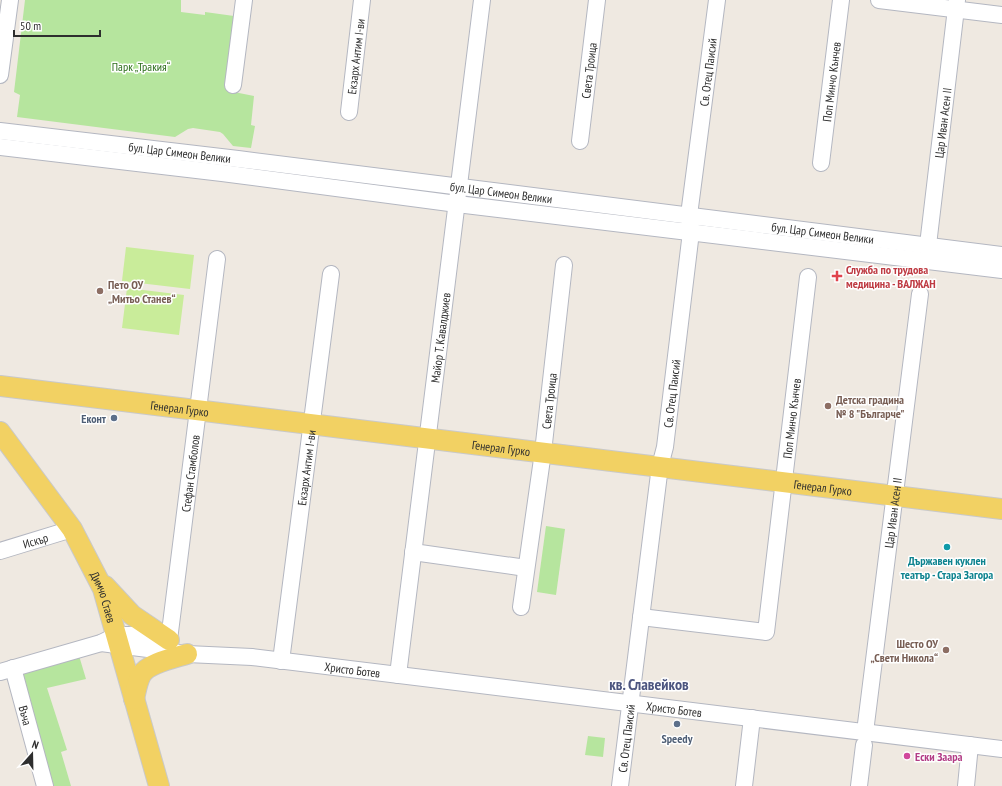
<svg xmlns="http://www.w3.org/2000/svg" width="1002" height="786" font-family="'PT Sans Narrow',sans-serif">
<rect width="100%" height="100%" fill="#efe9e1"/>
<g fill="#b6e59e">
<path d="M 25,0 L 181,0 L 181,12 L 205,15 L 205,12 L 234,16 L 225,87 L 234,88 L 234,92 L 254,96 L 251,125 L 255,126 L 251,148 L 233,146 L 223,134 L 220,132 L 193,128 L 188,129 L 175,137 L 17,117 L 20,95 L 14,92 Z"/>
<path d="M 546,526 L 565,529 L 556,595 L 537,592 Z"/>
<path d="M 77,649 L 86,679 L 47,688 L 67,750 L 61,752 L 71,786 L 45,786 L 13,668 Z"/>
<path d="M 588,736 L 605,738 L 603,757 L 585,755 Z"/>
</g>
<g fill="#c9ec9a">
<path d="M 126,247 L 194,255 L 190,289 L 122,281 Z"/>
<path d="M 127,288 L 184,295 L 179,335 L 122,328 Z"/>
</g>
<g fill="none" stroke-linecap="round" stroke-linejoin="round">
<g stroke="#b4b7c1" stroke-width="18">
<g id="minor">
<path d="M 879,0 L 1002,15"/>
<path d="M 0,75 L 10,0"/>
<path d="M 233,85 L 244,0"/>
<path id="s1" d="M 349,112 L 362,0"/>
<path id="s2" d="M 0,131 L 238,159 L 1002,255"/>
<path id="s3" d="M 580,141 L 597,0"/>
<path d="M 0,147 L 222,173 L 457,204 L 1002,270"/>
<path id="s4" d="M 821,163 L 841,0"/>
<path id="s5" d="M 928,245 L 957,0"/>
<path id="s6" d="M 0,551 L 72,529"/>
<path d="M 413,552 L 526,568"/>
<path id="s7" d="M 521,607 L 543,452 L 564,265"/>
<path id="s8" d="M 641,617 L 766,632 L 808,277"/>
<path id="s9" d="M 169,640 L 217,259"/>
<path id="s10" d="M 101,643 L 187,654 L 252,657 L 1002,749"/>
<path id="s11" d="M 281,661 L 331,274"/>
<path id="s12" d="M 13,668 L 45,786"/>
<path d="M 0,672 L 101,643 L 117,635 L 136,635 L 166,639"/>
<path id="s13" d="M 398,675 L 482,0"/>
<path id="s14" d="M 865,732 L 920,294"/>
<path id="s15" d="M 620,786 L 660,466 L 665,447 L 691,232 L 689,215 L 717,0"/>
<path d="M 744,786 L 752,718"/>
<path d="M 859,786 L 864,745"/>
<path d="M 966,786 L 970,745"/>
</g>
</g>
<g stroke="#c9c9c9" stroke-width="22">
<g id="major">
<path id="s16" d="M 0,386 L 1002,509"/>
<path id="s17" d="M 0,432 L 72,529 L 103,589 L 159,786"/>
<path d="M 105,586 L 132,615 L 169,640"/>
<path d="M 134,699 C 136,691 137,682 141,675 C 148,663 174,658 187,654"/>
</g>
</g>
<use href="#minor" stroke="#fff" stroke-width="16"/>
<use href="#major" stroke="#f2d163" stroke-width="20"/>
</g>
<path fill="#e0444e" stroke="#fff" stroke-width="1.5" d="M835 270h4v4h4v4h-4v4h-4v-4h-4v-4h4z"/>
<g fill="#8d6e63" stroke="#fff" stroke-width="1.5">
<circle cx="100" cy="291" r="4"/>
<circle cx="828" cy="406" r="4"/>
<circle cx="946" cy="650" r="4"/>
</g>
<g fill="#5c6f8a" stroke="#fff" stroke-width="1.5">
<circle cx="114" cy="418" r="4"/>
<circle cx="677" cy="724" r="4"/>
</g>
<circle fill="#0f9aa8" stroke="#fff" stroke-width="1.5" cx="947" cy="547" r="4"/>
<circle fill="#d1479c" stroke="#fff" stroke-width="1.5" cx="907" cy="756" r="4"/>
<g text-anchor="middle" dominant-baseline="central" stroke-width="3" stroke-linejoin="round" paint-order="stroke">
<g font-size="12" fill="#2e2e2e" stroke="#fff">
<text stroke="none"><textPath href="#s1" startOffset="56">Екзарх Антим I-ви</textPath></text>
<text stroke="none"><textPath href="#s3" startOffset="71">Света Троица</textPath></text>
<text stroke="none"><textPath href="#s15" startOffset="720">Св. Отец Паисий</textPath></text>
<text stroke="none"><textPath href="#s4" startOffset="82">Поп Минчо Кънчев</textPath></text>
<text stroke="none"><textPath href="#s5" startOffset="123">Цар Иван Асен II</textPath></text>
<text stroke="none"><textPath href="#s2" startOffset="181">бул. Цар Симеон Велики</textPath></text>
<text stroke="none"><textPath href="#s2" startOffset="505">бул. Цар Симеон Велики</textPath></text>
<text stroke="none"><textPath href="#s2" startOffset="829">бул. Цар Симеон Велики</textPath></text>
<text stroke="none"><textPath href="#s13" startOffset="340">Майор Т. Кавалджиев</textPath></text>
<text stroke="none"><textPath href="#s15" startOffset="396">Св. Отец Паисий</textPath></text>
<text stroke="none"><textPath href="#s7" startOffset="208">Света Троица</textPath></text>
<text stroke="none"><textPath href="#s16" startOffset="181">Генерал Гурко</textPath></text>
<text stroke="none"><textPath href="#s8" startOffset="341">Поп Минчо Кънчев</textPath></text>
<text stroke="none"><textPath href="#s16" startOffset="505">Генерал Гурко</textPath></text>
<text stroke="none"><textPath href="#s11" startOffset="195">Екзарх Антим I-ви</textPath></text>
<text stroke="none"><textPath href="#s9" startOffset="168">Стефан Стамболов</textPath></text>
<text stroke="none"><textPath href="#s16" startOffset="829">Генерал Гурко</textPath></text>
<text stroke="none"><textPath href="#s14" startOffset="221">Цар Иван Асен II</textPath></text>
<text stroke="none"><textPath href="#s6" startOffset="37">Искър</textPath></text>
<text stroke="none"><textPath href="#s17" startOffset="196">Димчо Стаев</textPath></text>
<text stroke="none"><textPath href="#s10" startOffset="253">Христо Ботев</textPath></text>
<text stroke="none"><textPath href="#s10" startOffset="577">Христо Ботев</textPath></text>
<text stroke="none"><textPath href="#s12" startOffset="49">Въча</textPath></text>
<text stroke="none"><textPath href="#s15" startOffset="48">Св. Отец Паисий</textPath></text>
</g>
<g font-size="12" fill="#2c6e1b" stroke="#fff">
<text x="141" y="66">Парк „Тракия“</text>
</g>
<g font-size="12" font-weight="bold" fill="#be3a42" stroke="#fff" text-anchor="start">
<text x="846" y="269">Служба по трудова<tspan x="846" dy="14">медицина - ВАЛЖАН</tspan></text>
</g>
<g font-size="12" font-weight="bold" fill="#785e54" stroke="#fff" text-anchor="start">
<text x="108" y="284">Пето ОУ<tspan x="108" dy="14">„Митьо Станев“</tspan></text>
<text x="836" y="399">Детска градина<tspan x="836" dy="14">№ 8 "Българче"</tspan></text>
<text x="938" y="643" text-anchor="end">Шесто ОУ<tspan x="938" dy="14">„Свети Никола“</tspan></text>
</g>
<g font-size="12" font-weight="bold" fill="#4e5e75" stroke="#fff" text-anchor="end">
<text x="106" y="418">Еконт</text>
<text x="677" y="738" text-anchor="middle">Speedy</text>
</g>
<g font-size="12" font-weight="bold" fill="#0d838f" stroke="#fff">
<text x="947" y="560">Държавен куклен<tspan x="947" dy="14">театър - Стара Загора</tspan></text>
</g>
<g font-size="12" font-weight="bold" fill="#b23c85" stroke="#fff" text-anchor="start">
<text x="915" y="756">Ески Заара</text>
</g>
<g font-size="16" font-weight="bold" fill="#4d5680" stroke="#fff">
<text x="649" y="684">кв. Славейков</text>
</g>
</g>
<g transform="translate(32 754) rotate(20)" stroke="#ffffff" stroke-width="3" paint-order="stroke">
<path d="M0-3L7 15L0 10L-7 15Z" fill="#2e2e2e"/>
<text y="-6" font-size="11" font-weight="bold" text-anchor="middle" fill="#2e2e2e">N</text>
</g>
<path d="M14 30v6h86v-6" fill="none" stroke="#2e2e2e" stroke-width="2"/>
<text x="20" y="30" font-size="12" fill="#2e2e2e" stroke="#ffffff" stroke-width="3" paint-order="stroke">50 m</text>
</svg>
